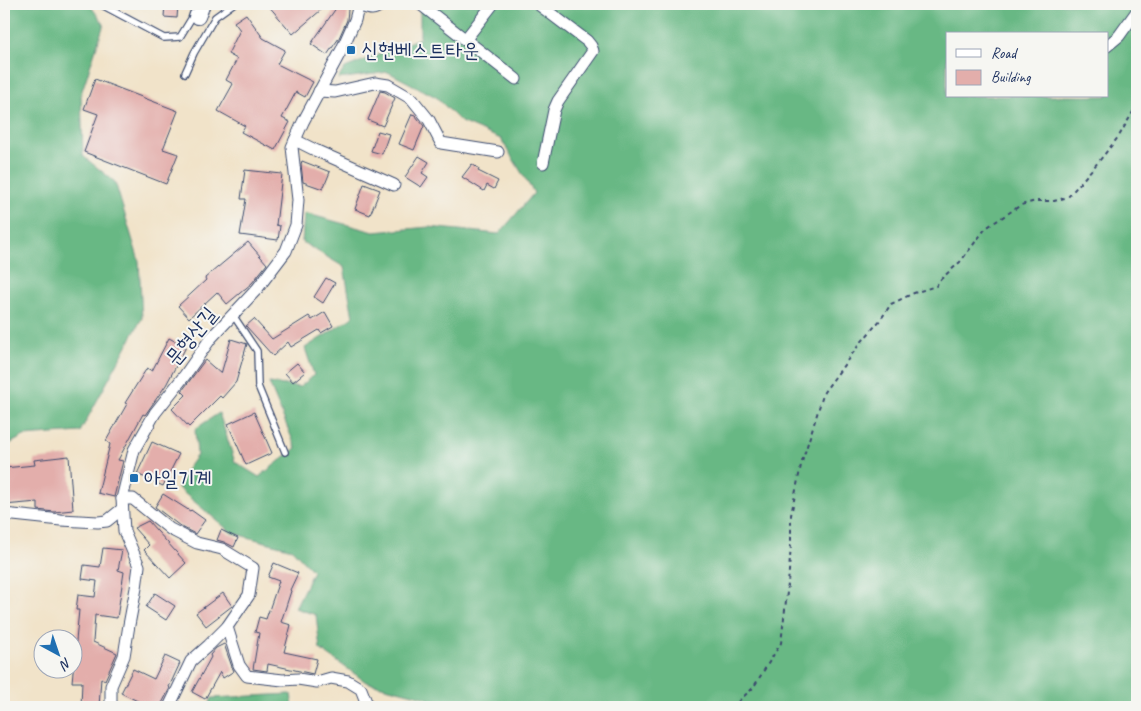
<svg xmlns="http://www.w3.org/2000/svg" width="1141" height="711" font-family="Caveat,'Poor Story',sans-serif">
<rect width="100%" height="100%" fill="#f6f6f2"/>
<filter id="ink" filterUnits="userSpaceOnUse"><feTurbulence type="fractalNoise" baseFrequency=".02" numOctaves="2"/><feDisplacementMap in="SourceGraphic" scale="10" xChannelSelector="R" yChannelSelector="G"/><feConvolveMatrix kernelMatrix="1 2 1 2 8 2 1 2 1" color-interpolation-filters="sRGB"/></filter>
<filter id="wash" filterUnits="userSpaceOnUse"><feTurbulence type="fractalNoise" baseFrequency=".0096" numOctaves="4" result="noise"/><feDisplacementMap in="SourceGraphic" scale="20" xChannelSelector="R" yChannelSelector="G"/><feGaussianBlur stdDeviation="1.12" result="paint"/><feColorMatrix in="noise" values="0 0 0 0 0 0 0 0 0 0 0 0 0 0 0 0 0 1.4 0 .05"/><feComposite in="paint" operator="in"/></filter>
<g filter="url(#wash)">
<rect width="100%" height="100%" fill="#f1e3c9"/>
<g fill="#68b884" stroke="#427471" fill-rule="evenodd">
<path d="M 4,4 L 89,4 L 104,24 L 81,94 L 83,156 L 115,182 L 139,261 L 142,318 L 80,432 L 24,436 L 4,447 Z"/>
<path d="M 420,4 L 1137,4 L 1137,707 L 455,707 L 413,694 L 366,682 L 320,649 L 316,615 L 295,608 L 313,571 L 292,549 L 232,533 L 178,488 L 182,476 L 197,455 L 195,429 L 219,413 L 235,462 L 259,477 L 296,448 L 269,383 L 300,387 L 314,375 L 305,348 L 353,317 L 344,267 L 302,242 L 304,213 L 374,232 L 429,227 L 499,234 L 534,193 L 501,139 L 461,122 L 436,97 L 388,72 L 338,79 L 345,68 L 420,38 ZM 947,34 L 1107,34 L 1107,96 L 947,96 Z"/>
<path d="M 291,694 L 293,707 L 208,707 L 212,698 Z"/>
</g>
<g id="blocks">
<g fill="#e3aeab">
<path d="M 165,4 L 178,4 L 177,18 L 164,17 Z"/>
<path d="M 267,4 L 328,4 L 293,34 Z"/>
<path d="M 339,4 L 345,4 L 348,10 L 347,20 L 339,38 L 327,55 L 311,44 Z"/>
<path d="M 246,14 L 263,38 L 285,50 L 277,64 L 313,82 L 305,97 L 296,92 L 282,118 L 290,122 L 275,150 L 241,132 L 245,126 L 218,111 L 233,84 L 226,80 L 237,59 L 228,54 L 240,30 L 234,22 Z"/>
<path d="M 95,79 L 178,111 L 163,149 L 178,154 L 166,184 L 84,152 L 98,114 L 84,109 Z"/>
<path d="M 380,91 L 385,92 L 395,98 L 383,126 L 368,120 Z"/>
<path d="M 412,114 L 415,115 L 424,126 L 414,150 L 399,144 Z"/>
<path d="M 378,131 L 389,134 L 382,154 L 371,151 Z"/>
<path d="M 419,156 L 429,162 L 422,173 L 428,177 L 421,187 L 405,177 Z"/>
<path d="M 302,161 L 330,172 L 323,189 L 303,182 L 301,164 Z"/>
<path d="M 472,164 L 479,169 L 478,171 L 498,181 L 494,189 L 487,185 L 484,191 L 462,177 Z"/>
<path d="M 245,170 L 282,174 L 276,225 L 280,226 L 278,240 L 240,235 L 246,199 L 241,199 Z"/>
<path d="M 364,184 L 380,190 L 370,215 L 355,209 Z"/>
<path d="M 248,242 L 267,264 L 252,283 L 227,304 L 217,292 L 189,318 L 178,306 L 206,280 L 205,278 Z"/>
<path d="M 326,278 L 335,283 L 323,303 L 314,297 Z"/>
<path d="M 325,312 L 333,326 L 321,333 L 319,330 L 291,347 L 288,342 L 273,356 L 246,326 L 254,319 L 272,339 L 309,316 L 312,320 Z"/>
<path d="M 169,338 L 186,347 L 166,385 L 145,415 L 143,414 L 118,460 L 123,461 L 114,497 L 98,493 L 110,444 L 106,441 L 127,404 L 125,403 L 147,368 L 152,371 Z"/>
<path d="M 231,339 L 247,344 L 236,382 L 222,398 L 220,396 L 189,427 L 172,409 L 186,395 L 182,391 L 205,360 L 221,374 Z"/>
<path d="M 297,363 L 305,372 L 293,382 L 285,373 Z"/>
<path d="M 254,412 L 272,453 L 246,465 L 228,424 Z"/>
<path d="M 152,442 L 179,454 L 163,486 L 137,474 Z"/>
<path d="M 69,456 L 73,510 L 54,512 L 38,510 L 38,502 L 4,505 L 4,468 L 35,465 L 34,460 Z"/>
<path d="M 163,494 L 190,511 L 191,510 L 205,520 L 195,534 L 180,526 L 155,507 Z"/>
<path d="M 148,521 L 186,563 L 170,578 L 144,550 L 149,545 L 134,528 Z"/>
<path d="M 221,530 L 238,538 L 234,547 L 224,542 L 217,540 Z"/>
<path d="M 103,548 L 122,550 L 118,570 L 124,572 L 117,618 L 95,615 L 93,642 L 117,653 L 105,680 L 101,678 L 99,707 L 81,707 L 82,682 L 72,682 L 79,610 L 76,610 L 78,595 L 95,597 L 97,581 L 82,579 L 84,565 L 100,567 Z"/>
<path d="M 274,563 L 298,573 L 290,590 L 291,591 L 281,622 L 291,625 L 284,652 L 317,659 L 313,674 L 268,664 L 267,671 L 253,669 L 259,633 L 255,632 L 259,617 L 266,619 L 279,581 L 268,577 Z"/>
<path d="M 155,593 L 175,606 L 166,620 L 146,607 Z"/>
<path d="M 223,593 L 232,606 L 206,626 L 196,613 Z"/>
<path d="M 224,644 L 232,667 L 234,671 L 223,678 L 220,672 L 205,699 L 192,692 L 211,657 L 210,655 L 216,648 Z"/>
<path d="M 165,656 L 180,663 L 169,687 L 170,688 L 160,707 L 150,707 L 121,693 L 133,669 L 154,679 Z"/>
</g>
</g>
</g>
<g filter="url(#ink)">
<use href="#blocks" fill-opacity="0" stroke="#3b4a6e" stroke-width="1"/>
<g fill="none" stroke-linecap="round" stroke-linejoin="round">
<g stroke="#3b4a6e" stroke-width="8">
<g id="service">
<path d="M 100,4 L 164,38 L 180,37 L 191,19 L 193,13"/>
<path d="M 185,73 L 194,53 L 215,17 L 233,4"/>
<path d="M 233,315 L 257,351 L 258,386 L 285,452"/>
</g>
</g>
<g stroke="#3b4a6e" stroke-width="13">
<g id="minor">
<path d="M 420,4 L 516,79"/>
<path d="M 538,4 L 587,41 L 591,46 L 593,51 L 558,101 L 554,110 L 543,163"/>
<path d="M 359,5 C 369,9 373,12 382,4"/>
<path d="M 465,40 L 493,4"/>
<path d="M 1107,46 L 1119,36 L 1137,11"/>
<path d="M 319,91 L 335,92 L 375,83 L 388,85 L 412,99 L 429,120 L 441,143 L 498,152"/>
<path d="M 295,140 L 317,151 L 394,185"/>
<path d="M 122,499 L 133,499 L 170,529 L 197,543 L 222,549 L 253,568 L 249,595 L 227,627 L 209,645 L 191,661 L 169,707"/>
<path d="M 4,514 L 61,520 L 98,522 L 107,521 L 122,509"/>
<path d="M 227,627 L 239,665 L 247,676 L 283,680 L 298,679 L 317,682 L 331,678 L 348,681 L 361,689 L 368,707"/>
<path d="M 111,707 L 111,686 L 124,656 L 129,625 L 136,588 L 139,566 L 124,531 L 122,499 L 134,450 L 155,413 L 185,375 L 211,338 L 257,289 L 286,251 L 296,225 L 298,200 L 292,147 L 303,122 L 342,49 L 355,20 L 359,4"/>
</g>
</g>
<g stroke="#3b4a6e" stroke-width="16">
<path id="tertiary" d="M 198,17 L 203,4"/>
</g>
<path stroke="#3b4a6e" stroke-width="2" stroke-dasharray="4 4" stroke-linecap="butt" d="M 732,707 L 753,688 L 781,643 L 788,584 L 791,545 L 791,515 L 801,465 L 824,392 L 858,346 L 881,319 L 891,304 L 914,293 L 936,286 L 941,279 L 960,262 L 986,228 L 1021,205 L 1036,201 L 1054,201 L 1068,197 L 1100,160 L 1119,136 L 1137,105"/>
<use href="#service" stroke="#fff" stroke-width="5.5"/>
<use href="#minor" stroke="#fff" stroke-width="11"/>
<use href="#tertiary" stroke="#fff" stroke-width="14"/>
</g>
</g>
<g fill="#1f6fb2" stroke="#f6f6f2" stroke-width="2">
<rect x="346" y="45" width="10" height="10" rx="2.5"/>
<rect x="129" y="473" width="10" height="10" rx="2.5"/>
</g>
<g text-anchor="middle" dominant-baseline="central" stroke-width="4" stroke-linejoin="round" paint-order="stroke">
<g font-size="21" fill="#1b2f5e" stroke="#f6f6f2" text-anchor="start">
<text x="361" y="50">신현베스트타운</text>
<text x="144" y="478">아일기계</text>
</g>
<g font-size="21" fill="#1b2f5e" stroke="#f6f6f2">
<text transform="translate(191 336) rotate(-51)">문형산길</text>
</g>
</g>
<rect width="1141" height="711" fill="none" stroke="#f6f6f2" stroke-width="20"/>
<rect x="946" y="32" width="162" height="65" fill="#f6f6f2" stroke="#9ea6b7"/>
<rect x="956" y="49" width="25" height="8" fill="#ffffff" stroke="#9ea6b7"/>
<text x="991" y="58" font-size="15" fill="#1b2f5e">Road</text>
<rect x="956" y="70" width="25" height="15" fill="#e3aeab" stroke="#9ea6b7"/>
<text x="991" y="82" font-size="15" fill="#1b2f5e">Building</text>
<g transform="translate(58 654) rotate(140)"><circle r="24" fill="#f6f6f2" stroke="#9ea6b7"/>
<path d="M0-4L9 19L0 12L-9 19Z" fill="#1f6fb2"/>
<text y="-8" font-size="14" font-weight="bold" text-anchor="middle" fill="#1b2f5e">N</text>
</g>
</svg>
